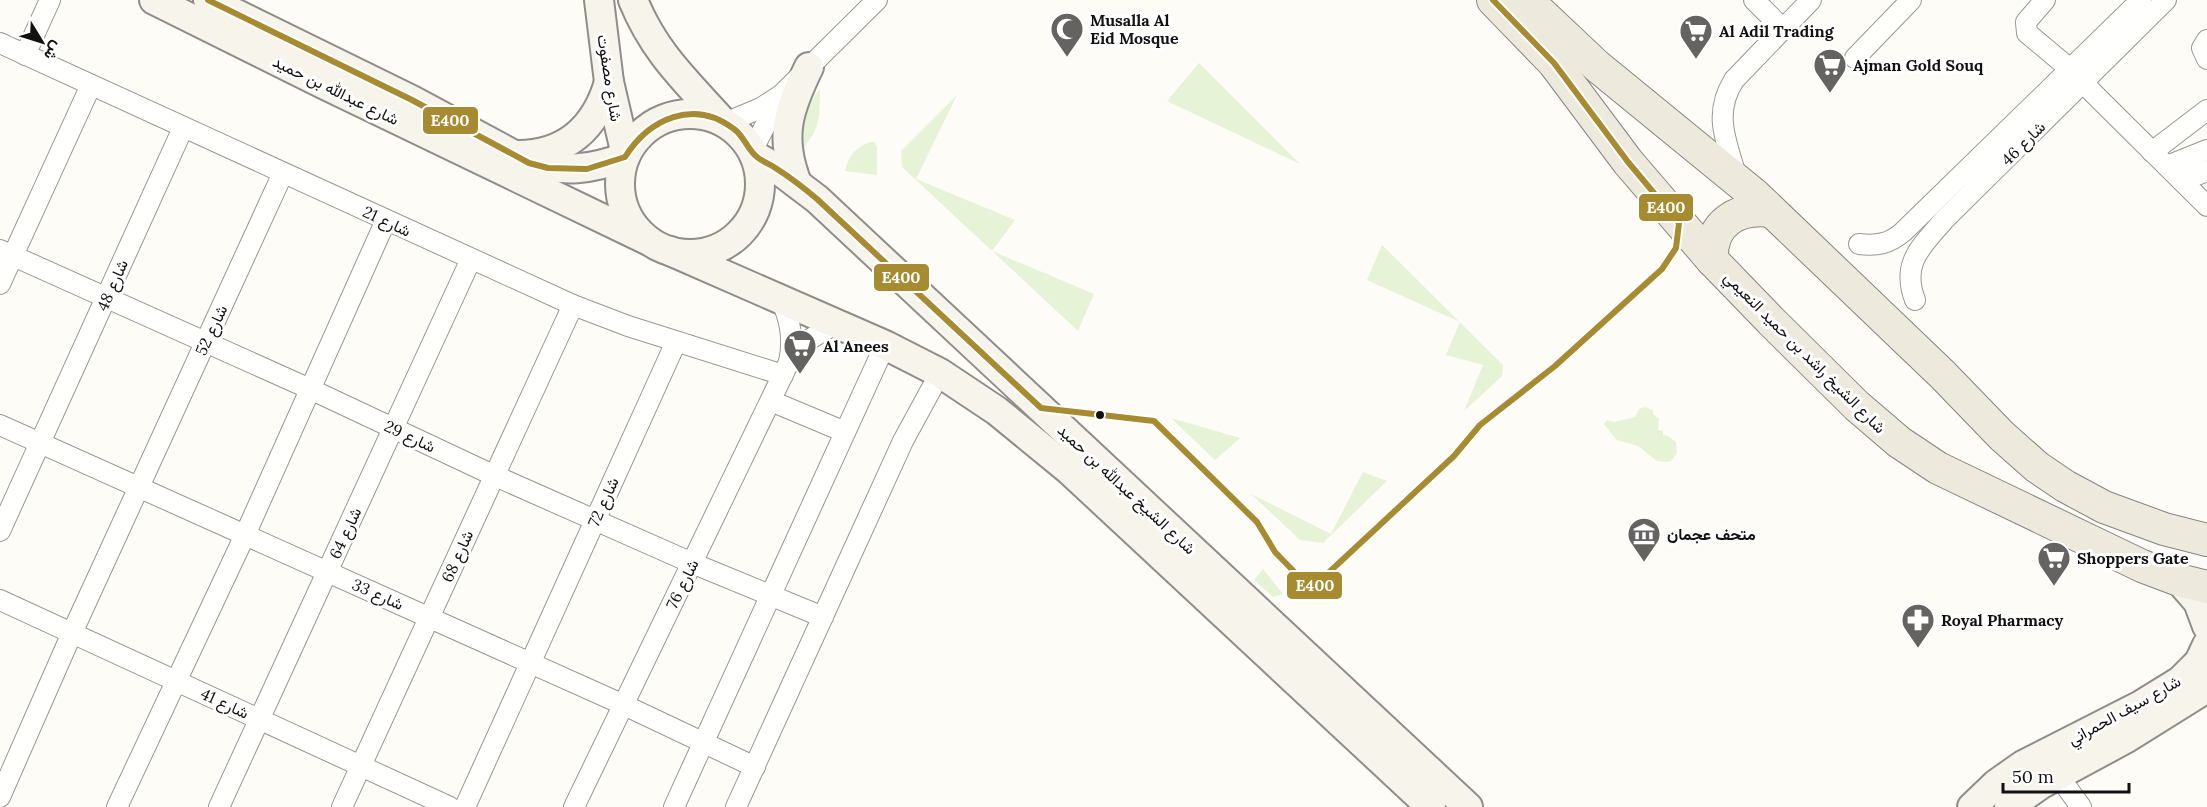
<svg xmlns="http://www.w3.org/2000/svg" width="2207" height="807" font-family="Lora,Vazirmatn,serif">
<rect width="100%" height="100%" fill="#fdfcf7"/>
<g fill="#e7f3d7">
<path d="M 1199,63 L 1300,164 L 1167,101 Z"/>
<path d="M 820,89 C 819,116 822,127 802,149 C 799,126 805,107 820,89 Z"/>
<path d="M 957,95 L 916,179 L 1015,220 L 992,251 L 1094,294 L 1078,331 L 902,167 L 901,151 Z"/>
<path d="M 870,142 L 874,142 L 877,147 L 877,175 L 845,171 C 848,156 856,147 870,142 Z"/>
<path d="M 1382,245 L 1503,365 L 1502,376 L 1464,411 L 1483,365 L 1446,355 L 1460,322 L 1367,280 Z"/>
<path d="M 1645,407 L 1653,410 L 1653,414 L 1659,419 L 1658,430 L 1663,431 L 1663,435 L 1668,436 L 1676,442 L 1677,453 L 1671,461 L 1667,462 L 1657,461 L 1638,446 L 1617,440 L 1604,424 L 1607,420 L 1614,422 L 1635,417 L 1639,409 Z"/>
<path d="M 1171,418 L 1240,438 L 1215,460 Z"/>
<path d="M 1363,472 L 1387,481 L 1323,543 L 1300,540 L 1251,494 L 1331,534 Z"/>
<path d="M 1263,569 L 1283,594 L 1273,597 L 1254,580 Z"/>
</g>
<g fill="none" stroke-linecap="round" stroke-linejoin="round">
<g stroke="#979795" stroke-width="22">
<g id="street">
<path d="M 1754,0 L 1783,29"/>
<path d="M 2045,0 L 2026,22 L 2027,33 L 2070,69"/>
<path d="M 2207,40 L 2202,48 L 2207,59"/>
<path d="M 0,43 L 573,305 L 628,326 L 783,375"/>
<path d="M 25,55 L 50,0"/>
<path d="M 1855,58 L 1911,0"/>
<path d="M 2083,83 L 2207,206"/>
<path d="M 725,123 L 761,108 L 781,95 L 877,0"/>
<path d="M 752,151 L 780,97"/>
<path d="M 2152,152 L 2207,110"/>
<path d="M 2167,166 L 2207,150"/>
<path d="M 1737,179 C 1727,142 1712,115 1734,80 L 1811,0"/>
<path d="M 2182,181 L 2207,171"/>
<path d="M 1859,244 C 1877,246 1889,244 1903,232 L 2141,0"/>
<path d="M 0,250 L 310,389 L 493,475 L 692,563 L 823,617"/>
<path d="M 0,284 L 91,85"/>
<path d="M 780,297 C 790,319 794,338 789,362"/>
<path d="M 1915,300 C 1901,263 1921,247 1944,220 L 2166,0"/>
<path d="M 771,401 L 845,432"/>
<path d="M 0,425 L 624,705 L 755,767"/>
<path d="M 0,531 L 183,128"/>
<path d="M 0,600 L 450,807"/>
<path d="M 2057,774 L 2081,807"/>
<path d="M 0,797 L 72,633 L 283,173"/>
<path d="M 117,807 L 245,535 L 386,220"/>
<path d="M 219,807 L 471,259"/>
<path d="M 342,807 L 573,305"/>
<path d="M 465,807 L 676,342"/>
<path d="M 574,807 L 789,362 L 810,339 L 837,323"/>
<path d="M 674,807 L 885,345"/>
<path d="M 736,807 L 903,441 L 940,373"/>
</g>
</g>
<g stroke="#8e8d8b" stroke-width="32">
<g id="secondary">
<path d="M 154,0 L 323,84 L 649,241"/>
<path d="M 208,0 L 412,100 L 529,163 C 565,172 590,170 625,157"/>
<path d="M 599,0 L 609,82 L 626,155"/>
<path d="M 633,0 C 654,52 685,80 722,121"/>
<circle cx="690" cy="184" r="70"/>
<path d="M 518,155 C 567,155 596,127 609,82"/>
<path d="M 754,155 L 776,168 L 817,199 L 1468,807"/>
<path d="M 797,183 C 779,137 788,110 809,67"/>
<path d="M 670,251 L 885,345 L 940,373 L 997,411 L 1069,470 L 1431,807"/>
<path d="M 2179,580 L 2198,602 L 2207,626"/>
<path d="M 1972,807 L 1996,784 L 2023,765 L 2141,705 L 2180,681 L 2199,662 L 2207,645"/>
<path d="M 2009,807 L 2040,785 L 2127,738 L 2207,688"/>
</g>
</g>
<g stroke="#858482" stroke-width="34">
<g id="primary">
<path d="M 1493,0 L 1554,63 L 1628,162 L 1712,260 L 1771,321 L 1857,406 L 1899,442 L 1938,468 L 2142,566 L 2179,580 L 2207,587"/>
<path d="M 1527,0 L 1597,66 L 1756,196 L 1943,375 L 2002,436 L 2037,467 L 2065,486 L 2104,507 L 2164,529 L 2207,540"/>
<path d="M 1712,260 C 1710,223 1737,207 1771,211"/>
</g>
</g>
<use href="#street" stroke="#fffffe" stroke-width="20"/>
<use href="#secondary" stroke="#f6f4eb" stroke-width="28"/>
<use href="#primary" stroke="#ede9dc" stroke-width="32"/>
<g stroke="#fff" stroke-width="10">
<path id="bus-1" d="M 208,0 L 412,100 L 529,163 L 548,168 L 587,169 L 625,157 C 649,119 694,98 734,129 C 744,136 747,149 757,157 C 763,162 770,164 777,169 C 791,178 804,188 817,199 L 1041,408 L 1154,421 L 1257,522 L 1275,552 L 1311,589 L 1454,456 L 1480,425 L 1555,366 L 1662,269 L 1676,248 L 1679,223 L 1628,162 L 1554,63 L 1493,0"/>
</g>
<use href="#bus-1" stroke="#a78b30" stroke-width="6"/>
</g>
<defs>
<g id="mosque-pin" transform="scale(1.725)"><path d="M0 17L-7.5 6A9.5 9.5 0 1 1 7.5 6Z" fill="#646362" stroke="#fff"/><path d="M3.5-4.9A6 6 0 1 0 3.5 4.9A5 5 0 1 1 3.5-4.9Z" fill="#fff"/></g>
<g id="supermarket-pin" transform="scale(1.725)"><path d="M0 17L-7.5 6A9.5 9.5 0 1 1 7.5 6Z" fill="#646362" stroke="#fff"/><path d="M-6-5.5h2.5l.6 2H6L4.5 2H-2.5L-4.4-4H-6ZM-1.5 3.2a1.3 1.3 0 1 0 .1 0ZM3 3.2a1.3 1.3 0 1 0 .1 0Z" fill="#fff"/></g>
<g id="museum-pin" transform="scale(1.725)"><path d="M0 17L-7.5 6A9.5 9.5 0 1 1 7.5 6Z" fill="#646362" stroke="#fff"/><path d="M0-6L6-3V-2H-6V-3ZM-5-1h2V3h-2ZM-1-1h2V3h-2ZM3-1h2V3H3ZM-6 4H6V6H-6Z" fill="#fff"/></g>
<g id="pharmacy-pin" transform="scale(1.725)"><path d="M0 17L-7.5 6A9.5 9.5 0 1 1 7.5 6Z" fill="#646362" stroke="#fff"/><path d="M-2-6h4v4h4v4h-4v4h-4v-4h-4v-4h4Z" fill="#fff"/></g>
</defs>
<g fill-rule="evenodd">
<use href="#mosque-pin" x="1067" y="29"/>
<use href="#supermarket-pin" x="1696" y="31"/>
<use href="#supermarket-pin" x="1830" y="65"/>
<use href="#supermarket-pin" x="800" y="346"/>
<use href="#museum-pin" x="1644" y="534"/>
<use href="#supermarket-pin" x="2054" y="558"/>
<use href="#pharmacy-pin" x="1918" y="620"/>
</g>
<circle fill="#111" stroke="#fff" stroke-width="2" cx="1100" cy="415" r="5"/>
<g text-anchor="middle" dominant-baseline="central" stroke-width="6" stroke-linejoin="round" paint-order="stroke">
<g font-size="16" font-weight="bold" fill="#111" stroke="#fff" text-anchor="start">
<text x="1090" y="20">Musalla Al<tspan x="1090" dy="18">Eid Mosque</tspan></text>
<text x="1719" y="31">Al Adil Trading</text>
<text x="1853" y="65">Ajman Gold Souq</text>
<text x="823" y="346">Al Anees</text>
<text x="1667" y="534">متحف عجمان</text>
<text x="2077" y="558">Shoppers Gate</text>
<text x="1941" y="620">Royal Pharmacy</text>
</g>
<g font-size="16" fill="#111" stroke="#fff">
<text transform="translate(610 78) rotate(81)">شارع مصفوت</text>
<text transform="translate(336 90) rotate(26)">شارع عبدالله بن حميد</text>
<text transform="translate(2023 143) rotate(-45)">شارع 46</text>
<text transform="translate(387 221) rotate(25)">شارع 21</text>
<text transform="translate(112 285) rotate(-66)">شارع 48</text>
<text transform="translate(211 330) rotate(-65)">شارع 52</text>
<text transform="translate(1805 352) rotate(45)">شارع الشيخ راشد بن حميد النعيمي</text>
<text transform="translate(410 436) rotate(25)">شارع 29</text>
<text transform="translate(1127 489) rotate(43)">شارع الشيخ عبدالله بن حميد</text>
<text transform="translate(603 502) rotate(-66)">شارع 72</text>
<text transform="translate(345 533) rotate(-65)">شارع 64</text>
<text transform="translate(457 556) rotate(-66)">شارع 68</text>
<text transform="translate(682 584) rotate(-64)">شارع 76</text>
<text transform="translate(378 594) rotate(24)">شارع 33</text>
<text transform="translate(225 703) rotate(25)">شارع 41</text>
<text transform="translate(2124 710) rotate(-29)">شارع سيف الحمراني</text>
</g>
</g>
<g stroke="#fff" stroke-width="2">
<rect x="422" y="106" width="57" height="29" rx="6" fill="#a78b30"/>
<rect x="1638" y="193" width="56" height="29" rx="6" fill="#a78b30"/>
<rect x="873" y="263" width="57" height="29" rx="6" fill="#a78b30"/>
<rect x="1286" y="571" width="57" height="29" rx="6" fill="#a78b30"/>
</g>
<g font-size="16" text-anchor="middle" font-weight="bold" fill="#fff">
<text x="450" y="126">E400</text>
<text x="1666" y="213">E400</text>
<text x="901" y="283">E400</text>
<text x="1315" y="591">E400</text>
</g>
<g transform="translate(42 42) rotate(128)" stroke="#ffffff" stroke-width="4.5" paint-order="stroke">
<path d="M0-4.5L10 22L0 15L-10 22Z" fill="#111111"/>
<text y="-9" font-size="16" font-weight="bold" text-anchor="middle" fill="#111111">ش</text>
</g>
<path d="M2003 783v9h126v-9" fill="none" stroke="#111111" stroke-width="3"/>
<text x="2012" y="783" font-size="18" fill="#111111" stroke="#ffffff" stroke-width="4.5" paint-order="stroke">50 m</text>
</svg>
